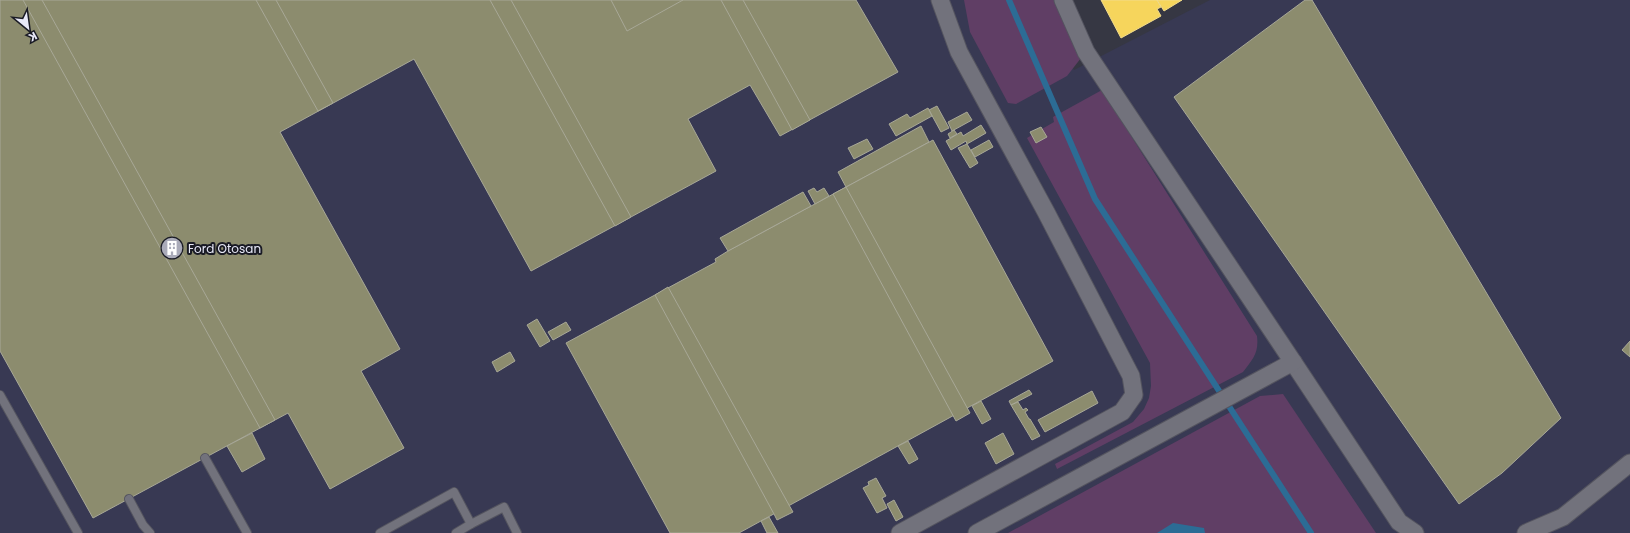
<svg xmlns="http://www.w3.org/2000/svg" width="1630" height="533" font-family="Poppins,sans-serif">
<rect width="100%" height="100%" fill="#363743"/>
<path fill="#383953" d="M 0,0 L 1043,0 L 1074,70 L 1210,0 L 1630,0 L 1630,533 L 0,533 Z"/>
<g fill="#603e65">
<path d="M 964,0 L 1055,0 L 1081,58 L 1067,76 L 1016,104 L 1008,103 L 970,32 Z"/>
<path d="M 1102,90 L 1257,336 C 1259,353 1253,359 1243,372 L 1057,469 L 1055,464 L 1133,422 L 1144,409 L 1149,398 L 1151,386 L 1150,363 L 1027,138 L 1032,135 L 1036,143 L 1046,137 L 1042,129 L 1054,122 L 1053,117 Z"/>
<path d="M 1283,394 L 1376,533 L 1008,533 L 1260,396 Z"/>
</g>
<path fill="#2c6c95" d="M 1173,523 L 1204,528 L 1205,533 L 1157,533 Z"/>
<g fill="#f6d55c" stroke="#f2db8b">
<path d="M 1101,0 L 1157,0 L 1161,7 L 1157,9 L 1161,16 L 1121,38 Z"/>
<path d="M 1157,0 L 1182,0 L 1164,11 Z"/>
</g>
<g fill="#8c8c6e" stroke="#a8a897">
<path d="M 0,0 L 856,0 L 898,72 L 780,136 L 750,85 L 688,119 L 716,171 L 531,271 L 414,59 L 280,132 L 400,349 L 361,371 L 404,448 L 330,489 L 288,413 L 93,518 L 0,351 Z"/>
<path d="M 23,0 L 42,0 L 275,420 L 260,428 Z"/>
<path d="M 256,0 L 276,0 L 333,103 L 318,111 Z"/>
<path d="M 490,0 L 511,0 L 631,217 L 615,226 Z"/>
<path d="M 611,0 L 683,0 L 627,31 Z"/>
<path d="M 721,0 L 743,0 L 810,120 L 792,130 Z"/>
<path d="M 1305,0 L 1312,0 L 1561,418 L 1502,473 L 1459,504 L 1174,97 Z"/>
<path d="M 937,106 L 949,128 L 941,132 L 929,110 Z"/>
<path d="M 928,108 L 932,116 L 896,136 L 889,124 L 907,114 L 910,118 Z"/>
<path d="M 967,112 L 972,120 L 952,131 L 948,122 Z"/>
<path d="M 981,125 L 986,133 L 967,144 L 966,141 L 951,150 L 946,141 L 961,132 L 963,136 Z"/>
<path d="M 921,126 L 929,142 L 846,187 L 838,172 Z"/>
<path d="M 1041,127 L 1047,137 L 1036,143 L 1030,132 Z"/>
<path d="M 954,130 L 957,134 L 950,138 L 948,134 Z"/>
<path d="M 867,139 L 873,149 L 854,159 L 848,148 Z"/>
<path d="M 933,140 L 1053,361 L 739,533 L 670,533 L 566,343 L 716,262 L 715,259 L 728,251 Z"/>
<path d="M 989,140 L 993,147 L 975,157 L 971,150 Z"/>
<path d="M 967,144 L 978,163 L 970,168 L 958,148 Z"/>
<path d="M 846,187 L 970,413 L 956,421 L 833,194 Z"/>
<path d="M 814,188 L 817,192 L 824,188 L 829,196 L 815,204 L 808,191 Z"/>
<path d="M 803,192 L 811,206 L 728,251 L 720,238 Z"/>
<path d="M 668,287 L 789,505 L 793,512 L 777,520 L 774,514 L 655,295 Z"/>
<path d="M 537,319 L 550,341 L 540,347 L 527,325 Z"/>
<path d="M 566,322 L 571,330 L 553,340 L 548,332 Z"/>
<path d="M 1630,341 L 1630,357 L 1622,350 Z"/>
<path d="M 510,352 L 515,361 L 497,372 L 492,362 Z"/>
<path d="M 1029,390 L 1032,394 L 1011,405 L 1009,401 Z"/>
<path d="M 1092,391 L 1098,403 L 1045,432 L 1038,420 Z"/>
<path d="M 981,401 L 991,419 L 982,424 L 972,406 Z"/>
<path d="M 1018,402 L 1023,410 L 1026,408 L 1028,410 L 1025,412 L 1029,419 L 1030,419 L 1040,436 L 1032,440 L 1011,405 Z"/>
<path d="M 252,433 L 265,459 L 242,472 L 227,446 Z"/>
<path d="M 1003,433 L 1014,454 L 996,464 L 985,443 Z"/>
<path d="M 908,441 L 918,459 L 909,464 L 898,446 Z"/>
<path d="M 876,478 L 886,496 L 882,498 L 887,508 L 877,513 L 863,488 L 869,485 L 868,482 Z"/>
<path d="M 894,500 L 903,517 L 896,521 L 887,504 Z"/>
<path d="M 769,517 L 778,533 L 767,533 L 761,521 Z"/>
</g>
<g fill="none" stroke-linecap="round" stroke-linejoin="round">
<path stroke="#2c6c95" stroke-width="6" d="M 1009,0 L 1095,199 L 1311,533"/>
<g stroke="#54545f" stroke-width="10">
<g id="lane">
<path d="M 0,395 L 78,533"/>
<path d="M 205,458 L 247,533"/>
<path d="M 129,499 L 143,525 L 150,533"/>
<path d="M 471,524 L 504,507 L 517,533"/>
<path d="M 380,533 L 454,492 L 471,524 L 456,533"/>
</g>
</g>
<g stroke="#54545f" stroke-width="19">
<g id="street">
<path d="M 1293,362 L 1399,522 L 1415,533"/>
<path d="M 900,533 L 1122,412 L 1134,395 L 1131,376 L 1046,212 L 959,52 L 940,0"/>
<path d="M 977,533 L 1293,362 L 1086,52 L 1063,0"/>
<path d="M 1526,533 L 1563,517 L 1630,463"/>
</g>
</g>
<use href="#lane" stroke="#72727c" stroke-width="8"/>
<use href="#street" stroke="#72727c" stroke-width="17"/>
</g>
<defs>
<g id="building-disc" transform="scale(1.15)"><circle r="9.5" fill="#aaabb9" stroke="#1a1b25"/><path d="M-4-6H4V6H1V3H-1V6H-4ZM-2.5-4.3h1.7v1.8h-1.7ZM.8-4.3h1.7v1.8H.8ZM-2.5-1h1.7V.8h-1.7ZM.8-1h1.7V.8H.8Z" fill="#fff"/></g>
</defs>
<g fill-rule="evenodd">
<use href="#building-disc" x="172" y="248"/>
</g>
<g text-anchor="middle" dominant-baseline="central" stroke-width="4" stroke-linejoin="round" paint-order="stroke">
<g font-size="12" fill="#e8e9f8" stroke="#1a1b25" text-anchor="start">
<text x="188" y="248">Ford Otosan</text>
</g>
</g>
<g transform="translate(28 28) rotate(151)" stroke="#1a1b25" stroke-width="3" paint-order="stroke">
<path d="M0-3L7 15L0 10L-7 15Z" fill="#e8e9f8"/>
<text y="-6" font-size="11" font-weight="bold" text-anchor="middle" fill="#e8e9f8">K</text>
</g>
</svg>
